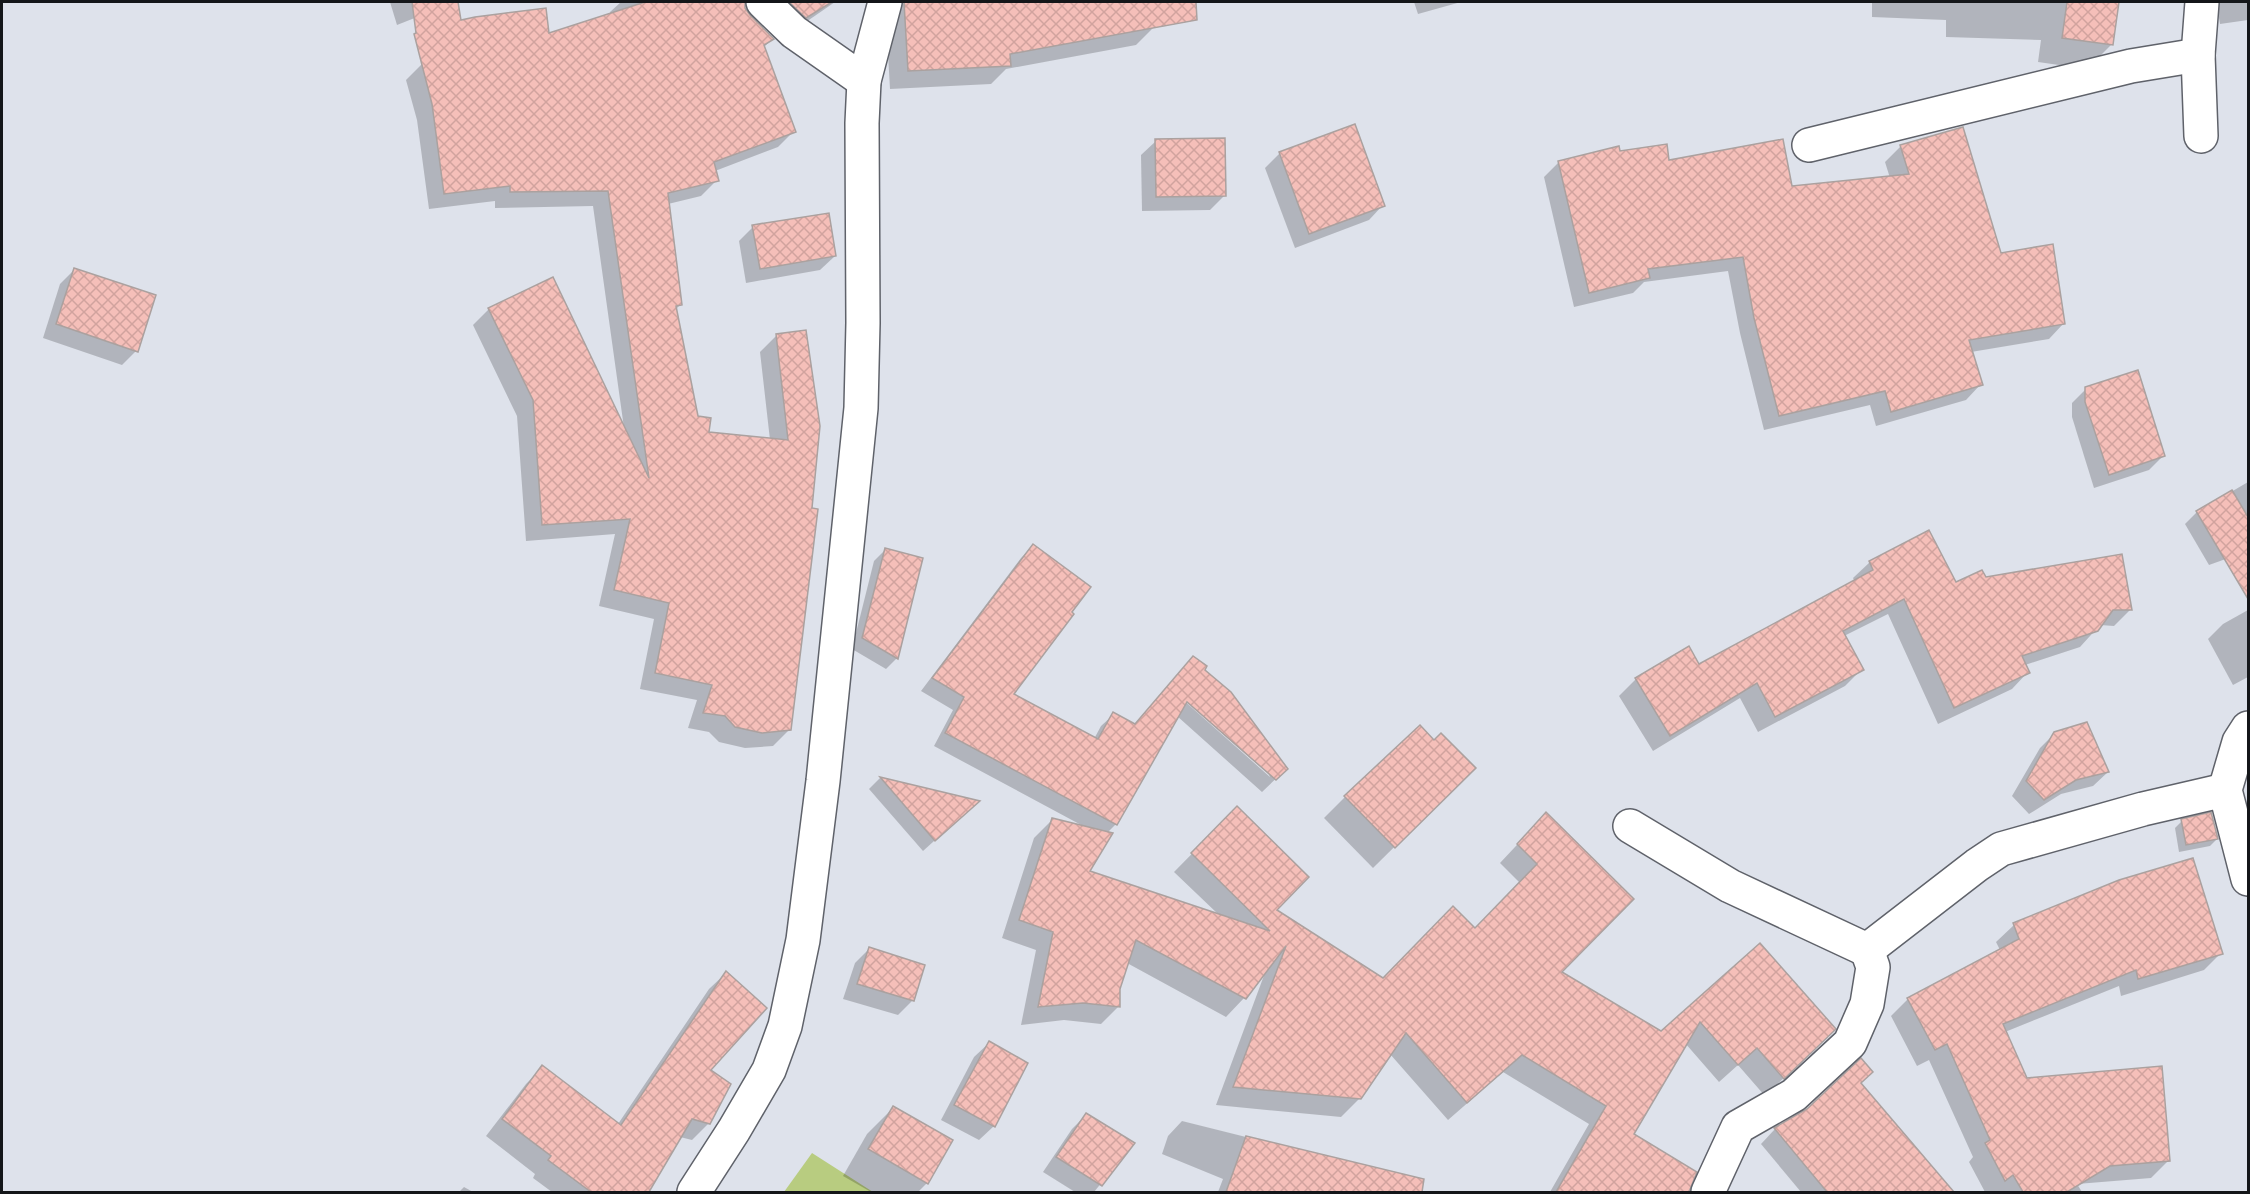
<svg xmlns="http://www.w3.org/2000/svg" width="2250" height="1194" font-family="'Source Sans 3',sans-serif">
<defs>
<pattern id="building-cross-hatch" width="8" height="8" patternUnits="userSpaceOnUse" patternTransform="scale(1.5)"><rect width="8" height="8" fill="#f5bfb9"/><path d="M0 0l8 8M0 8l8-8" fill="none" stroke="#d1a39e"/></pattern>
</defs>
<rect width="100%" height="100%" fill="#dee2eb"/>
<path fill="#b8cc80" d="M 812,1153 L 873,1192 L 784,1192 Z"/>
<g fill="#0003" fill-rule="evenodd">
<path d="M 390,2 L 455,2 L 397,25 Z"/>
<path d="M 621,2 L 743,2 L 743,7 L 748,16 L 772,39 L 763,48 L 794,131 L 778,147 L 715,171 L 717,180 L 701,196 L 668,204 L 680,305 L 675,310 L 697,417 L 707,434 L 770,440 L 760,352 L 776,336 L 805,332 L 789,730 L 773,746 L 745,748 L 719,742 L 709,732 L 688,728 L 697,700 L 640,689 L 654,619 L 599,606 L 615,534 L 526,541 L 517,416 L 473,325 L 489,309 L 624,428 L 593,206 L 495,208 L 495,201 L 429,209 L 417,120 L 406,80 L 422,64 L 547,35 L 611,14 L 610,12 Z"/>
<path d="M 756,2 L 835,2 L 790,33 Z"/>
<path d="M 903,2 L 1148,2 L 1154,27 L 1136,45 L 1006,69 L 991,84 L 890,89 L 886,19 Z"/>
<path d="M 1414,2 L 1461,2 L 1418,14 Z"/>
<path d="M 1872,2 L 2117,2 L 2112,44 L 2087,69 L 2038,62 L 2041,40 L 1946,37 L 1946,20 L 1872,17 Z"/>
<path d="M 2202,2 L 2248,2 L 2248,20 L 2220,24 L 2217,6 Z"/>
<path d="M 1962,128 L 2000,254 L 2064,323 L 2049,339 L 1971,352 L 1981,384 L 1966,400 L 1876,426 L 1870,405 L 1764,430 L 1740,333 L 1728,271 L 1644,282 L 1633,293 L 1574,307 L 1544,177 L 1559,162 L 1619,152 L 1790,187 L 1890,178 L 1885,162 L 1900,147 Z"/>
<path d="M 1156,141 L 1224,196 L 1210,210 L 1142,211 L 1141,155 Z"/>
<path d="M 1280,153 L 1383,205 L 1369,220 L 1295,248 L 1265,168 Z"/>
<path d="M 753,227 L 835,256 L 820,270 L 746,283 L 739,241 Z"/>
<path d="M 75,269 L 136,351 L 122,365 L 43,338 L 60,284 Z"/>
<path d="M 2086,389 L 2163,456 L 2149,470 L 2094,488 L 2072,417 L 2072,403 Z"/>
<path d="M 2248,482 L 2248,551 L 2209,565 L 2185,524 L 2197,512 Z"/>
<path d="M 1033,546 L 1012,694 L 1094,739 L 1101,726 L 1114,714 L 1134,725 L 1193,658 L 1286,769 L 1262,792 L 1177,716 L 1116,824 L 1107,833 L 1088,872 L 1219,915 L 1174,872 L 1237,808 L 1274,910 L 1383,980 L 1475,930 L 1520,883 L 1500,863 L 1546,814 L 1560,972 L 1661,1033 L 1760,945 L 1816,1047 L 1765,1096 L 1738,1065 L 1719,1082 L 1685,1043 L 1632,1135 L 1695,1172 L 1688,1192 L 1550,1192 L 1589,1124 L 1503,1072 L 1448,1120 L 1390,1054 L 1360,1098 L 1341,1117 L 1216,1105 L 1266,970 L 1244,998 L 1226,1017 L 1127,963 L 1118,989 L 1119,1006 L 1101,1024 L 1064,1020 L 1021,1025 L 1036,950 L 1002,938 L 1034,838 L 1052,820 L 1083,826 L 934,746 L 953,710 L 921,691 L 1021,558 ZM 1183,695 L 1267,770 L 1270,777 L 1181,698 Z"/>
<path d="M 885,550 L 897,658 L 886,669 L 852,649 L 874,561 Z"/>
<path d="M 1870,562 L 1955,584 L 1985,579 L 2131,609 L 2114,626 L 2100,625 L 2080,647 L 2025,665 L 2028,672 L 2012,689 L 1938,724 L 1888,614 L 1844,636 L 1862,669 L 1845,686 L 1758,732 L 1740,698 L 1653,751 L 1619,696 L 1636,679 L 1688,648 L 1699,666 L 1855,582 L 1853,578 Z"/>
<path d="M 2248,610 L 2248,677 L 2233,685 L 2208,639 L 2223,624 Z"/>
<path d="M 2055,733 L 2108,772 L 2093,786 L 2061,794 L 2029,814 L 2012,796 L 2040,748 Z"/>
<path d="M 1434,742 L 1474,768 L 1373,868 L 1324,818 L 1345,797 Z"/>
<path d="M 880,778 L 977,802 L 923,851 L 869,789 Z"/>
<path d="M 2182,821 L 2217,839 L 2210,846 L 2179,852 L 2175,828 Z"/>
<path d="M 2120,881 L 2221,953 L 2204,970 L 2121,996 L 2119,986 L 2005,1032 L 2026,1079 L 2168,1161 L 2151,1178 L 2077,1184 L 2082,1192 L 1985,1192 L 1969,1162 L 1973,1157 L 1929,1060 L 1917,1066 L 1891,1016 L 1908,999 L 2000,950 L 1996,942 L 2014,925 Z"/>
<path d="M 869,949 L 912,1001 L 898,1015 L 843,999 L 855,963 Z"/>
<path d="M 726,973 L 709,1070 L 709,1123 L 692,1140 L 680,1137 L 648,1192 L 552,1192 L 533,1178 L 535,1174 L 486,1136 L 526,1084 L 543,1067 L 618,1124 L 709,989 Z"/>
<path d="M 989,1043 L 994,1126 L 979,1140 L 941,1120 L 974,1057 Z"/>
<path d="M 1860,1084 L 1942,1181 L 1931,1192 L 1801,1192 L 1761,1144 L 1775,1129 Z"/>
<path d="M 893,1108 L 927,1183 L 918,1192 L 871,1192 L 843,1176 L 867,1134 Z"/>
<path d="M 1087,1114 L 1133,1144 L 1094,1192 L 1075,1192 L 1043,1172 L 1072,1129 Z"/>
<path d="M 1182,1121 L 1371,1168 L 1408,1185 L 1406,1192 L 1218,1192 L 1223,1179 L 1162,1154 L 1168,1136 Z"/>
<path d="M 464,1187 L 473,1192 L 459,1192 Z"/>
</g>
<g fill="url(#building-cross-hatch)" stroke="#aba19f" stroke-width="1.5">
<path d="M 412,2 L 458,2 L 461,20 L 475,17 L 546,8 L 549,33 L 645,2 L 745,2 L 745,8 L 750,15 L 774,39 L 764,45 L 796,132 L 714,162 L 719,181 L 668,193 L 682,305 L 676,306 L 698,416 L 711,418 L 709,432 L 788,440 L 776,334 L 806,330 L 820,426 L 812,508 L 818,509 L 791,730 L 762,733 L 735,727 L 725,716 L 703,713 L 712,685 L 655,673 L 669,603 L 614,590 L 630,519 L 542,525 L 533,400 L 488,308 L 553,277 L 649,478 L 608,191 L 510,192 L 510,186 L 444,194 L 432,104 L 414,34 L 416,33 Z"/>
<path d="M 789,2 L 832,2 L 806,18 Z"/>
<path d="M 904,2 L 1196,2 L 1197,20 L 1010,54 L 1011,66 L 908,71 Z"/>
<path d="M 2067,2 L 2119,2 L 2113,45 L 2062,38 Z"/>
<path d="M 1355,124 L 1385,206 L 1309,234 L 1279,152 Z"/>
<path d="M 1963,127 L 2001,253 L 2053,244 L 2065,324 L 1969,340 L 1983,385 L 1891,412 L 1885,391 L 1779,416 L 1754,318 L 1743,257 L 1648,269 L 1650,278 L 1589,293 L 1558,161 L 1619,146 L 1620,151 L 1667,144 L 1669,160 L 1783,139 L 1792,186 L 1909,174 L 1900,145 Z"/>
<path d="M 1225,138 L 1226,196 L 1156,197 L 1155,139 Z"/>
<path d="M 829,213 L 836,256 L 760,269 L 752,225 Z"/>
<path d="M 74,268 L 156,295 L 138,352 L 56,324 Z"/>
<path d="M 2138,370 L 2165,456 L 2109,475 L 2085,402 L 2085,387 Z"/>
<path d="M 2232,490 L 2248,517 L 2248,599 L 2196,511 Z"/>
<path d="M 1929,530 L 1956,582 L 1982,570 L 1986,577 L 2122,554 L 2132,610 L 2113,610 L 2098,631 L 2022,656 L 2030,673 L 1954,708 L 1904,599 L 1843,631 L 1864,670 L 1775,717 L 1757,683 L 1670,736 L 1635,678 L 1689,646 L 1699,664 L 1873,570 L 1869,561 Z"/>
<path d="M 1033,544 L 1091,587 L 1072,612 L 1074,614 L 1014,694 L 1098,739 L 1113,712 L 1135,724 L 1193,656 L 1207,666 L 1205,670 L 1231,692 L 1288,769 L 1276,780 L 1187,702 L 1117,825 L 945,733 L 964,697 L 932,678 Z"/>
<path d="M 885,548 L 923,558 L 898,659 L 862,638 Z"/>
<path d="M 2087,722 L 2109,772 L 2076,780 L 2044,800 L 2026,781 L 2054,732 Z"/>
<path d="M 1420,725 L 1434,740 L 1441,733 L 1476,768 L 1395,848 L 1344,796 Z"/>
<path d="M 880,777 L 980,801 L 935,841 Z"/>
<path d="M 1237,806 L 1309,877 L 1277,910 L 1383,978 L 1453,906 L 1475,928 L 1537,864 L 1517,844 L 1546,812 L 1634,899 L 1562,972 L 1661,1031 L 1760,943 L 1836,1029 L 1784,1079 L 1757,1048 L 1738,1065 L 1700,1022 L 1634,1134 L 1697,1172 L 1689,1192 L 1556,1192 L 1606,1106 L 1522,1055 L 1467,1103 L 1406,1033 L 1361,1099 L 1233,1087 L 1286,946 L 1246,999 L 1136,940 L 1120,989 L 1120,1007 L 1083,1003 L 1038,1007 L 1053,932 L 1019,920 L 1052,818 L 1113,833 L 1090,871 L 1270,931 L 1191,853 Z"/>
<path d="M 2211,812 L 2218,839 L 2186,845 L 2181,819 Z"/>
<path d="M 2193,858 L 2223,954 L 2138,979 L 2136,970 L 2003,1024 L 2027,1078 L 2162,1066 L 2170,1161 L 2110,1166 L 2067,1192 L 2023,1192 L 2013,1175 L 2005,1181 L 1985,1143 L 1990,1140 L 1947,1044 L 1935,1050 L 1907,998 L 2019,939 L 2013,923 L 2119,880 Z"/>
<path d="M 869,947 L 925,965 L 914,1001 L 857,984 Z"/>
<path d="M 726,971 L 767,1008 L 711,1070 L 731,1084 L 710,1124 L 692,1119 L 649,1192 L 591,1192 L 548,1160 L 551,1156 L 502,1119 L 542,1065 L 621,1125 Z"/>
<path d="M 989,1041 L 1028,1063 L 995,1127 L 954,1105 Z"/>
<path d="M 1861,1058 L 1873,1072 L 1861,1083 L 1954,1192 L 1827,1192 L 1774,1128 L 1807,1109 Z"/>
<path d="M 893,1106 L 953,1140 L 928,1184 L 868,1149 Z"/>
<path d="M 1086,1113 L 1135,1143 L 1102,1186 L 1056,1157 Z"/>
<path d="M 1246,1136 L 1424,1179 L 1422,1192 L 1226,1192 Z"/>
</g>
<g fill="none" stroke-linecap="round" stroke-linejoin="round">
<g stroke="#5f626a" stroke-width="36">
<g id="street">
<path d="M 763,2 L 794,32 L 864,81"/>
<path d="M 2201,136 L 2198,55 L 2202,2"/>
<path d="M 1809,145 L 2131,66 L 2198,55"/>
<path d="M 2248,728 L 2239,742 L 2225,790 L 2248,879"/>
<path d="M 1630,826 L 1730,886 L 1867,950 L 1977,865 L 2001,849 L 2143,809 L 2225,790"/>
<path d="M 694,1192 L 734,1130 L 769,1070 L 785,1026 L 803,940 L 823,781 L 861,408 L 863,323 L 862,123 L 864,81 L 885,2"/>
<path d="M 1708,1192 L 1738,1127 L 1794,1095 L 1850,1043 L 1867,1004 L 1873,967 L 1867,950"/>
</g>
</g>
<use href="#street" stroke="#fff" stroke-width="33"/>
</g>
<rect width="2250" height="1194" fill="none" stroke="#141619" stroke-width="6"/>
</svg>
